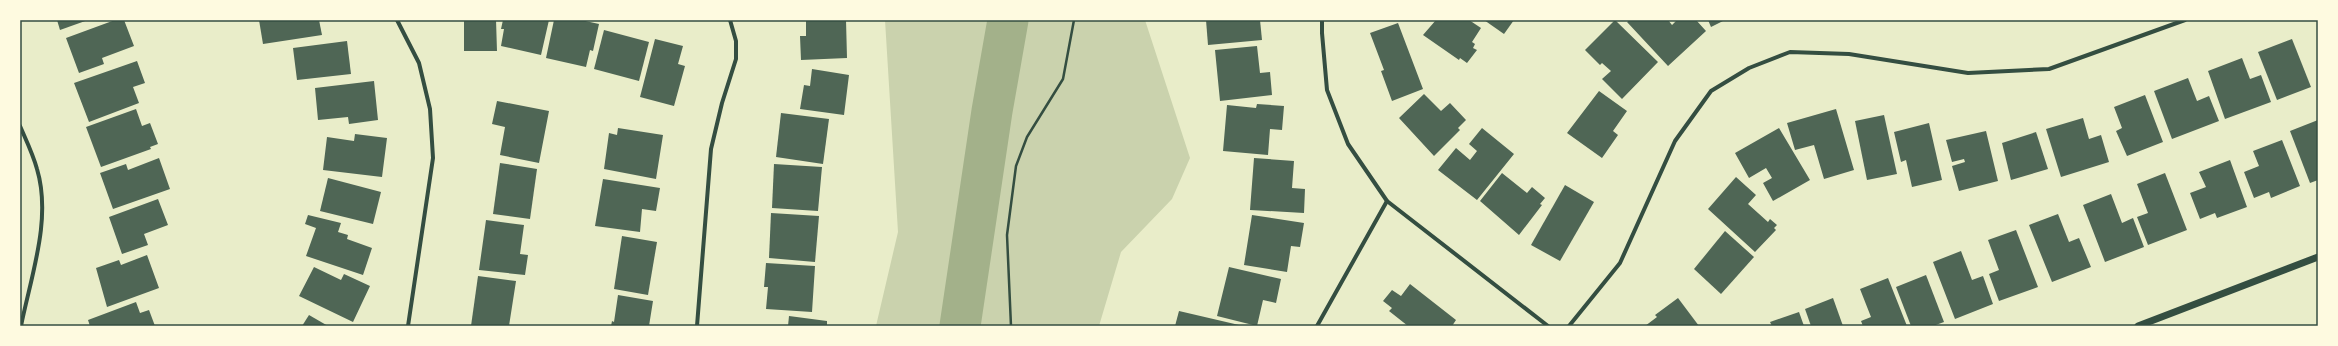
<svg xmlns="http://www.w3.org/2000/svg" width="2338" height="346" font-family="Arial,sans-serif">
<rect width="100%" height="100%" fill="#e9edc9"/>
<path fill="#cad2ad" d="M 885,20 L 1145,20 L 1190,158 L 1172,199 L 1121,252 L 1099,326 L 876,326 L 898,232 Z"/>
<g fill="none" stroke-linecap="round" stroke-linejoin="round">
<path stroke="#a3b18a" stroke-width="41" d="M 960,326 L 992,111 L 1008,20"/>
</g>
<g fill="#4f6655">
<path d="M 57,20 L 88,20 L 60,30 Z"/>
<path d="M 115,20 L 124,20 L 134,46 L 102,58 L 104,64 L 79,73 L 66,38 Z"/>
<path d="M 259,20 L 319,20 L 322,35 L 263,44 Z"/>
<path d="M 464,20 L 496,20 L 497,51 L 464,51 Z"/>
<path d="M 503,20 L 549,20 L 541,55 L 501,46 L 504,29 L 501,29 Z"/>
<path d="M 554,20 L 581,20 L 599,24 L 593,51 L 590,50 L 586,67 L 546,58 Z"/>
<path d="M 806,20 L 846,20 L 847,58 L 801,60 L 800,36 L 806,36 Z"/>
<path d="M 1206,20 L 1260,20 L 1262,40 L 1208,45 Z"/>
<path d="M 1436,20 L 1469,20 L 1481,28 L 1472,42 L 1475,44 L 1473,48 L 1477,50 L 1467,63 L 1460,58 L 1459,60 L 1423,35 Z"/>
<path d="M 1484,20 L 1514,20 L 1504,34 Z"/>
<path d="M 1615,20 L 1658,62 L 1622,99 L 1602,79 L 1611,71 L 1602,63 L 1600,65 L 1585,50 Z"/>
<path d="M 1630,20 L 1668,20 L 1672,25 L 1677,20 L 1696,20 L 1706,31 L 1668,66 L 1627,22 Z"/>
<path d="M 1708,20 L 1725,20 L 1711,27 Z"/>
<path d="M 1398,23 L 1423,89 L 1392,101 L 1381,71 L 1384,70 L 1370,33 Z"/>
<path d="M 604,30 L 649,42 L 639,81 L 594,69 Z"/>
<path d="M 655,39 L 683,46 L 678,64 L 685,66 L 674,106 L 640,97 Z"/>
<path d="M 2292,39 L 2311,87 L 2277,100 L 2258,52 Z"/>
<path d="M 347,41 L 351,74 L 297,80 L 293,48 Z"/>
<path d="M 1257,46 L 1260,73 L 1270,72 L 1272,95 L 1220,101 L 1215,50 Z"/>
<path d="M 2242,58 L 2250,79 L 2261,75 L 2271,102 L 2225,119 L 2208,71 Z"/>
<path d="M 137,61 L 145,83 L 133,87 L 139,103 L 89,122 L 74,83 Z"/>
<path d="M 812,69 L 849,75 L 844,115 L 800,109 L 804,85 L 810,86 Z"/>
<path d="M 2188,78 L 2197,101 L 2209,96 L 2219,121 L 2172,139 L 2154,91 Z"/>
<path d="M 374,81 L 378,120 L 349,124 L 348,117 L 318,120 L 315,88 Z"/>
<path d="M 1599,91 L 1627,111 L 1613,131 L 1618,135 L 1602,158 L 1567,133 Z"/>
<path d="M 1424,94 L 1441,111 L 1450,103 L 1466,120 L 1458,128 L 1460,130 L 1434,156 L 1399,118 Z"/>
<path d="M 2145,95 L 2163,142 L 2127,156 L 2116,131 L 2122,128 L 2114,107 Z"/>
<path d="M 497,101 L 549,111 L 539,163 L 500,155 L 505,127 L 492,124 Z"/>
<path d="M 1257,104 L 1284,106 L 1282,130 L 1270,129 L 1268,155 L 1223,151 L 1227,105 L 1256,108 Z"/>
<path d="M 136,109 L 142,126 L 150,123 L 158,144 L 150,147 L 151,149 L 101,167 L 86,127 Z"/>
<path d="M 1836,109 L 1854,170 L 1824,179 L 1814,145 L 1795,150 L 1787,123 Z"/>
<path d="M 781,113 L 829,119 L 823,164 L 776,157 Z"/>
<path d="M 1884,115 L 1897,174 L 1867,180 L 1855,121 Z"/>
<path d="M 2083,118 L 2089,139 L 2101,135 L 2109,162 L 2061,177 L 2046,129 Z"/>
<path d="M 2318,120 L 2318,180 L 2310,183 L 2290,131 Z"/>
<path d="M 1929,123 L 1942,180 L 1912,187 L 1906,160 L 1901,162 L 1894,132 Z"/>
<path d="M 618,128 L 663,135 L 656,179 L 604,169 L 609,133 L 617,135 Z"/>
<path d="M 1482,128 L 1514,154 L 1477,200 L 1438,170 L 1456,148 L 1470,160 L 1477,151 L 1469,144 Z"/>
<path d="M 1779,128 L 1810,180 L 1773,201 L 1763,183 L 1772,178 L 1766,168 L 1749,178 L 1735,153 Z"/>
<path d="M 1986,131 L 1998,181 L 1959,191 L 1952,166 L 1965,162 L 1964,159 L 1952,162 L 1946,140 Z"/>
<path d="M 2036,132 L 2048,169 L 2011,180 L 2002,143 Z"/>
<path d="M 355,134 L 387,138 L 382,177 L 323,170 L 327,137 L 354,141 Z"/>
<path d="M 2282,140 L 2300,186 L 2271,198 L 2269,192 L 2254,198 L 2244,172 L 2259,166 L 2253,151 Z"/>
<path d="M 159,158 L 170,189 L 113,209 L 100,173 L 126,164 L 128,170 Z"/>
<path d="M 1254,158 L 1294,161 L 1292,188 L 1305,189 L 1304,213 L 1250,210 Z"/>
<path d="M 2230,160 L 2247,207 L 2217,218 L 2215,213 L 2200,219 L 2190,193 L 2206,187 L 2199,172 Z"/>
<path d="M 500,163 L 537,169 L 530,219 L 493,214 Z"/>
<path d="M 774,164 L 822,167 L 818,211 L 772,208 Z"/>
<path d="M 1502,173 L 1527,193 L 1532,187 L 1545,198 L 1540,204 L 1542,205 L 1519,235 L 1480,201 Z"/>
<path d="M 2165,173 L 2187,230 L 2148,245 L 2137,217 L 2148,213 L 2137,184 Z"/>
<path d="M 1736,177 L 1756,195 L 1748,204 L 1768,222 L 1770,219 L 1777,225 L 1774,228 L 1776,230 L 1755,252 L 1708,209 Z"/>
<path d="M 328,178 L 381,192 L 373,224 L 320,211 Z"/>
<path d="M 603,179 L 660,188 L 656,211 L 642,209 L 640,232 L 595,226 Z"/>
<path d="M 1565,185 L 1594,202 L 1560,261 L 1531,245 Z"/>
<path d="M 2111,194 L 2122,223 L 2133,218 L 2144,247 L 2105,262 L 2083,205 Z"/>
<path d="M 158,199 L 168,225 L 144,234 L 148,245 L 122,254 L 109,217 Z"/>
<path d="M 771,213 L 819,216 L 815,262 L 769,258 Z"/>
<path d="M 2058,214 L 2069,242 L 2079,238 L 2091,267 L 2052,282 L 2029,225 Z"/>
<path d="M 308,215 L 341,223 L 338,232 L 348,235 L 347,239 L 372,248 L 363,275 L 306,256 L 316,228 L 305,224 Z"/>
<path d="M 1252,215 L 1304,223 L 1300,247 L 1291,246 L 1287,272 L 1244,265 Z"/>
<path d="M 486,220 L 524,225 L 520,254 L 528,255 L 525,275 L 479,270 Z"/>
<path d="M 2016,230 L 2038,287 L 1999,301 L 1989,274 L 1999,270 L 1988,240 Z"/>
<path d="M 1725,231 L 1754,257 L 1721,294 L 1694,269 Z"/>
<path d="M 622,236 L 657,242 L 648,295 L 614,289 Z"/>
<path d="M 1961,251 L 1972,280 L 1983,276 L 1993,304 L 1955,319 L 1933,262 Z"/>
<path d="M 147,255 L 159,288 L 107,307 L 96,268 L 119,260 L 121,265 Z"/>
<path d="M 766,263 L 815,266 L 812,312 L 766,309 L 768,287 L 764,287 Z"/>
<path d="M 314,267 L 341,280 L 344,274 L 370,286 L 353,322 L 299,296 Z"/>
<path d="M 1229,267 L 1281,279 L 1276,303 L 1263,300 L 1257,326 L 1217,316 Z"/>
<path d="M 1926,275 L 1944,322 L 1933,326 L 1911,326 L 1896,287 Z"/>
<path d="M 478,276 L 516,281 L 509,326 L 471,326 Z"/>
<path d="M 1888,278 L 1907,326 L 1863,326 L 1861,321 L 1871,317 L 1860,289 Z"/>
<path d="M 1410,284 L 1456,320 L 1452,326 L 1408,326 L 1389,311 L 1392,308 L 1383,301 L 1392,290 L 1401,296 Z"/>
<path d="M 618,295 L 653,301 L 649,326 L 611,326 L 612,321 L 614,322 Z"/>
<path d="M 1678,298 L 1699,326 L 1645,326 L 1657,317 L 1655,315 Z"/>
<path d="M 1833,298 L 1843,326 L 1811,326 L 1805,309 Z"/>
<path d="M 136,302 L 140,313 L 149,310 L 155,326 L 90,326 L 88,320 Z"/>
<path d="M 1179,311 L 1239,325 L 1239,326 L 1175,326 Z"/>
<path d="M 1799,312 L 1804,326 L 1772,326 L 1770,322 Z"/>
<path d="M 309,315 L 328,326 L 302,326 Z"/>
<path d="M 789,316 L 827,321 L 827,326 L 788,326 Z"/>
</g>
<g fill="none" stroke-linecap="round" stroke-linejoin="round">
<path stroke="#344e41" stroke-width="2.5" d="M 1011,326 L 1007,235 L 1016,166 L 1027,137 L 1063,79 L 1074,20"/>
<g stroke="#344e41" stroke-width="4">
<path d="M 397,20 L 419,63 L 430,109 L 433,158 L 408,326"/>
<path d="M 1322,20 L 1322,33 L 1327,90 L 1348,144 L 1387,201 L 1548,326"/>
<path d="M 20,126 C 26,140 33,154 37,169 C 52,219 31,276 21,326"/>
<path d="M 697,326 L 711,149 L 722,103 L 736,59 L 736,41 L 730,20"/>
<path d="M 1317,326 L 1387,201"/>
<path d="M 1569,326 L 1620,263 L 1675,141 L 1711,91 L 1749,68 L 1790,52 L 1849,54 L 1968,73 L 2049,69 L 2185,20"/>
</g>
<path stroke="#344e41" stroke-width="7" d="M 2138,326 L 2318,257"/>
</g>
<rect width="2338" height="346" fill="none" stroke="#fefae0" stroke-width="42"/>
<rect x="21" y="21" width="2296" height="304" fill="none" stroke="#344e41" stroke-width="1.5"/>
</svg>
